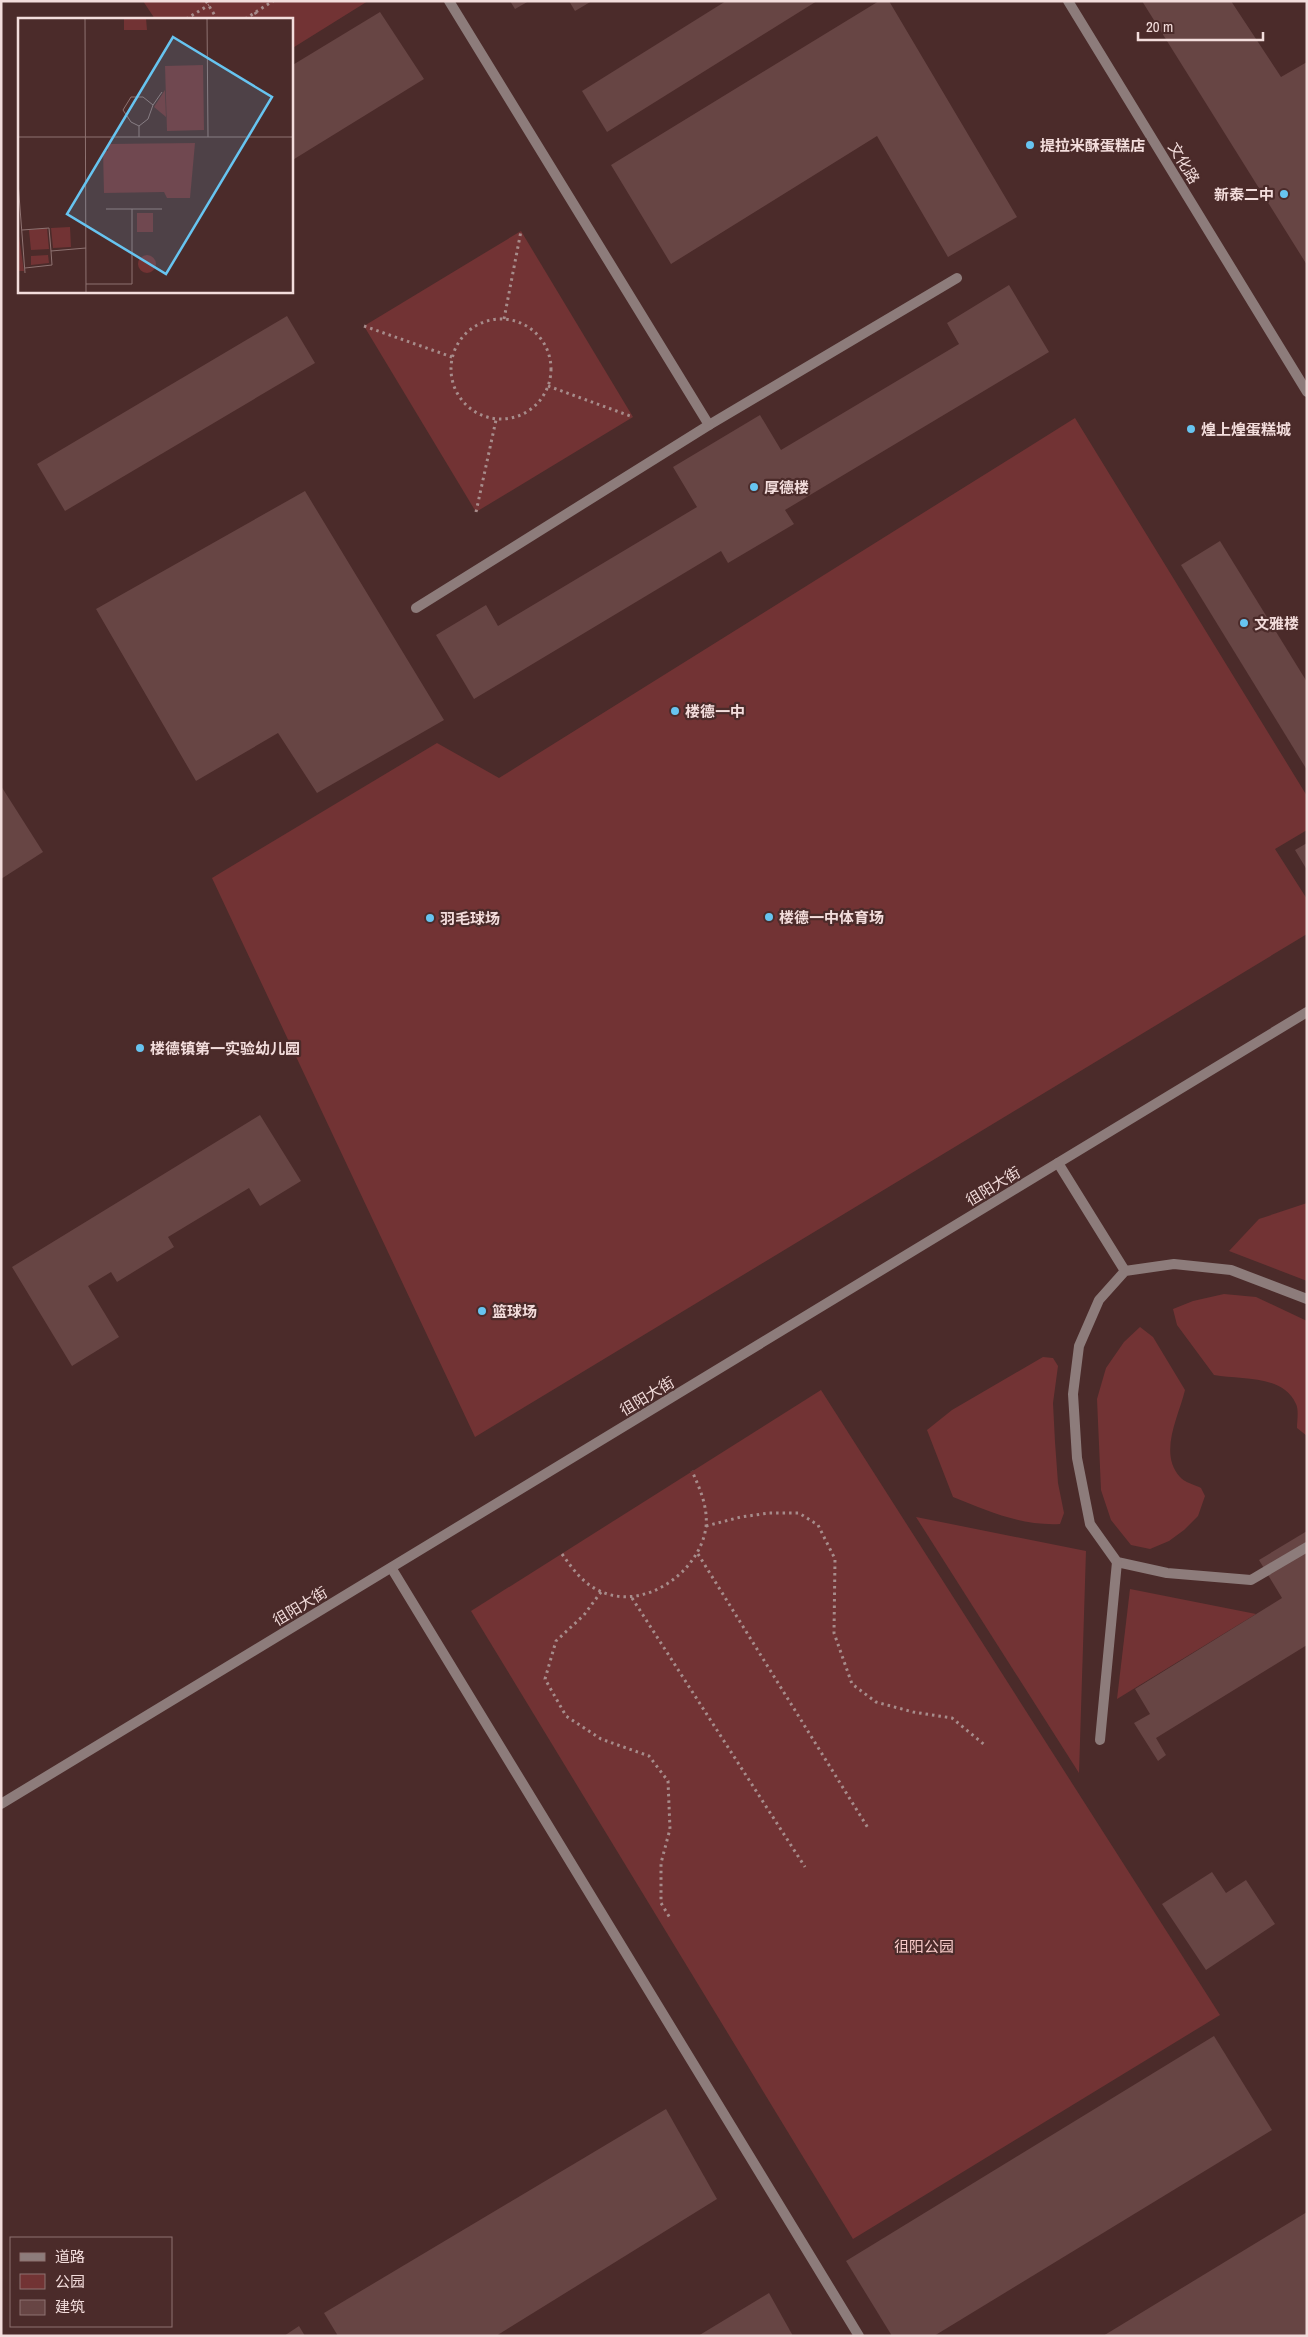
<svg xmlns="http://www.w3.org/2000/svg" width="1308" height="2337" font-family="'Archivo Narrow','Noto Sans SC',sans-serif">
<rect width="100%" height="100%" fill="#4b2b2a"/>
<g fill="#723334">
<path d="M 143,1 L 368,1 L 291,49 L 291,19 L 155,19 Z"/>
<path d="M 521,231 L 633,417 L 476,512 L 364,326 Z"/>
<path d="M 1075,418 L 1307,796 L 1307,830 L 1275,849 L 1307,899 L 1307,934 L 475,1437 L 212,878 L 437,743 L 499,778 Z"/>
<path d="M 1307,1203 L 1307,1281 L 1229,1251 L 1259,1219 Z"/>
<path d="M 1224,1294 L 1256,1297 L 1307,1321 L 1307,1436 L 1297,1428 C 1297,1421 1299,1410 1296,1404 C 1283,1374 1240,1380 1214,1375 L 1177,1325 L 1173,1309 L 1193,1301 Z"/>
<path d="M 1140,1327 L 1153,1337 L 1185,1390 C 1179,1416 1158,1453 1180,1477 C 1184,1482 1195,1485 1201,1488 L 1205,1496 L 1198,1516 L 1184,1530 L 1169,1541 L 1150,1549 L 1131,1545 L 1111,1520 L 1101,1490 L 1097,1399 L 1106,1368 L 1124,1342 Z"/>
<path d="M 1043,1357 L 1053,1358 L 1058,1366 L 1053,1403 L 1055,1442 L 1058,1483 L 1064,1513 L 1060,1524 C 1021,1526 988,1511 953,1497 L 927,1430 L 952,1410 Z"/>
<path d="M 821,1390 L 1220,2015 L 853,2239 L 471,1611 Z"/>
<path d="M 916,1517 L 1086,1551 L 1079,1773 Z"/>
<path d="M 1130,1589 L 1256,1614 L 1117,1699 Z"/>
</g>
<g fill="#674544">
<path d="M 510,1 L 529,1 L 515,9 Z"/>
<path d="M 569,1 L 592,1 L 575,11 Z"/>
<path d="M 726,1 L 817,1 L 607,132 L 582,91 Z"/>
<path d="M 879,1 L 889,1 L 1017,217 L 948,257 L 877,136 L 671,264 L 611,165 Z"/>
<path d="M 1142,1 L 1231,1 L 1281,77 L 1307,62 L 1307,265 Z"/>
<path d="M 380,12 L 424,79 L 291,161 L 291,66 Z"/>
<path d="M 1009,285 L 1049,352 L 785,510 L 794,524 L 728,563 L 721,551 L 474,699 L 436,635 L 486,605 L 498,626 L 697,507 L 673,467 L 760,415 L 781,450 L 959,344 L 947,323 Z"/>
<path d="M 287,316 L 315,363 L 65,511 L 37,464 Z"/>
<path d="M 305,491 L 444,720 L 317,793 L 278,733 L 196,781 L 96,609 Z"/>
<path d="M 1220,541 L 1307,682 L 1307,770 L 1181,565 Z"/>
<path d="M 1,786 L 43,852 L 1,879 Z"/>
<path d="M 1307,843 L 1307,870 L 1295,850 Z"/>
<path d="M 260,1115 L 301,1181 L 260,1206 L 249,1188 L 168,1237 L 174,1247 L 117,1282 L 111,1272 L 88,1286 L 119,1337 L 72,1366 L 12,1267 Z"/>
<path d="M 1307,1531 L 1307,1645 L 1156,1738 L 1166,1755 L 1158,1761 L 1134,1723 L 1150,1714 L 1135,1689 L 1282,1598 L 1259,1560 Z"/>
<path d="M 1212,1872 L 1226,1893 L 1246,1880 L 1275,1924 L 1206,1970 L 1162,1904 Z"/>
<path d="M 1214,2036 L 1272,2130 L 934,2336 L 892,2336 L 846,2261 Z"/>
<path d="M 666,2109 L 717,2199 L 496,2336 L 338,2336 L 324,2313 Z"/>
<path d="M 1307,2212 L 1307,2336 L 1103,2336 Z"/>
<path d="M 769,2293 L 793,2336 L 698,2336 Z"/>
<path d="M 299,2326 L 305,2336 L 284,2336 Z"/>
</g>
<g fill="none" stroke-linecap="round" stroke-linejoin="round">
<g stroke="#a78c8b" stroke-width="3" stroke-dasharray="2.5 4" stroke-linecap="butt">
<path d="M 206,1 L 217,19"/>
<path d="M 255,12 L 259,19"/>
<path d="M 186,19 L 209,5"/>
<path d="M 245,19 L 273,1"/>
<path d="M 504,319 L 521,231"/>
<circle cx="501" cy="369" r="50"/>
<path d="M 364,326 L 452,357"/>
<path d="M 548,386 L 633,417"/>
<path d="M 476,512 L 496,420"/>
<path d="M 706,1526 L 741,1517 L 769,1513 L 799,1513 L 818,1525 L 835,1559 L 834,1633 L 852,1684 L 876,1702 L 913,1712 L 952,1718 L 986,1746"/>
<path d="M 562,1554 C 573,1569 582,1583 600,1591 C 644,1612 700,1572 706,1527 C 708,1507 700,1489 692,1471"/>
<path d="M 698,1554 L 868,1828"/>
<path d="M 601,1592 L 584,1615 L 556,1641 L 545,1679 L 566,1716 L 601,1739 L 649,1756 L 668,1781 L 670,1829 L 661,1863 L 661,1903 L 670,1918"/>
<path d="M 632,1598 L 805,1867"/>
</g>
<g stroke="#8d7c7b" stroke-width="10">
<path d="M 709,425 L 957,278"/>
<path d="M 416,608 L 709,425 L 449,1"/>
<path d="M 1058,1163 L 1125,1271"/>
<path d="M 1307,1299 L 1231,1270 L 1174,1264 L 1125,1271 L 1099,1300 L 1079,1346 L 1073,1394 L 1077,1458 L 1090,1524 L 1117,1562 L 1167,1573 L 1251,1580 L 1307,1547"/>
<path d="M 1100,1740 L 1117,1562"/>
</g>
<path stroke="#8d7c7b" stroke-width="10" d="M 392,1569 L 859,2336"/>
<g stroke="#8d7c7b" stroke-width="10">
<path d="M 1068,1 L 1307,392"/>
<path d="M 1,1804 L 1307,1012"/>
</g>
</g>
<g fill="#67c4f0" stroke="#4b2b2a" stroke-width="2">
<circle cx="1030" cy="145" r="5"/>
<circle cx="1284" cy="194" r="5"/>
<circle cx="1191" cy="429" r="5"/>
<circle cx="754" cy="487" r="5"/>
<circle cx="1244" cy="623" r="5"/>
<circle cx="675" cy="711" r="5"/>
<circle cx="769" cy="917" r="5"/>
<circle cx="430" cy="918" r="5"/>
<circle cx="140" cy="1048" r="5"/>
<circle cx="482" cy="1311" r="5"/>
</g>
<g text-anchor="middle" dominant-baseline="central" stroke-width="4.5" stroke-linejoin="round" paint-order="stroke">
<g font-size="15" font-weight="bold" fill="#f3dddc" stroke="#4b2b2a" text-anchor="start">
<text x="1040" y="145">提拉米酥蛋糕店</text>
<text x="1274" y="194" text-anchor="end">新泰二中</text>
<text x="1201" y="429">煌上煌蛋糕城</text>
<text x="764" y="487">厚德楼</text>
<text x="1254" y="623">文雅楼</text>
<text x="685" y="711">楼德一中</text>
<text x="779" y="917">楼德一中体育场</text>
<text x="440" y="918">羽毛球场</text>
<text x="150" y="1048">楼德镇第一实验幼儿园</text>
<text x="492" y="1311">篮球场</text>
</g>
<g font-size="15" fill="#f3dddc" stroke="#4b2b2a">
<text transform="translate(1184 163) rotate(59)">文化路</text>
<text transform="translate(993 1186) rotate(-31)">徂阳大街</text>
<text transform="translate(647 1396) rotate(-31)">徂阳大街</text>
<text transform="translate(300 1606) rotate(-31)">徂阳大街</text>
</g>
<g font-size="15" fill="#f8cbc9" stroke="#4b2b2a">
<text x="924" y="1946">徂阳公园</text>
</g>
</g>
<g transform="translate(18 18)">
<rect width="275" height="275" fill="#4b2b2a"/>
<path d="M 106,0 L 128,0 L 129,12 L 106,12 ZM 185,47 L 186,112 L 149,113 L 147,48 ZM 147,72 L 148,99 L 136,89 ZM 177,125 L 172,180 L 149,180 L 146,174 L 86,175 L 85,133 L 90,133 L 90,126 ZM 119,195 L 135,195 L 135,214 L 119,214 ZM 52,209 L 53,229 L 35,230 L 33,210 ZM 29,210 L 31,231 L 13,232 L 11,212 ZM 0,211 L 6,253 L 0,253 ZM 30,237 L 31,245 L 13,247 L 13,238 ZM120 246a9 9 0 1 1 18 0a9 9 0 1 1-18 0Z" fill="#723334"/>
<path fill="none" stroke="#8e7271" stroke-width="1" d="M 67,0 L 68,275M 189,0 L 190,119M 135,87 L 144,74M 121,108 L 113,104 L 105,92 L 113,79 L 125,79 L 135,87 L 130,101 L 121,108 L 121,119M 0,119 L 275,119M 0,164 L 7,255M 88,191 L 114,191M 4,212 L 31,210 L 33,233 L 68,230M 7,250 L 34,247 L 33,233M 68,266 L 114,266 L 114,191 L 144,191"/>
<path fill="#67c4f0" fill-opacity="0.15" stroke="#67c4f0" stroke-width="2.5" d="M 155,19 L 254,79 L 148,256 L 49,196 Z"/>
<rect width="275" height="275" fill="none" stroke="#f3dddc" stroke-width="2.5"/>
</g>
<rect width="1308" height="2337" fill="none" stroke="#f3dddc" stroke-width="5"/>
<rect x="10" y="2237" width="162" height="90" fill="#4b2b2a" stroke="#8e7271"/>
<rect x="20" y="2253" width="25" height="8" fill="#8d7c7b" stroke="#8e7271"/>
<text x="55" y="2262" font-size="15" fill="#f3dddc">道路</text>
<rect x="20" y="2274" width="25" height="15" fill="#723334" stroke="#8e7271"/>
<text x="55" y="2287" font-size="15" fill="#f3dddc">公园</text>
<rect x="20" y="2300" width="25" height="15" fill="#674544" stroke="#8e7271"/>
<text x="55" y="2312" font-size="15" fill="#f3dddc">建筑</text>
<path d="M1138 32v8h125v-8" fill="none" stroke="#f3dddc" stroke-width="2.5"/>
<text x="1146" y="32" font-size="15" fill="#f3dddc" stroke="#4b2b2a" stroke-width="4" paint-order="stroke">20 m</text>
</svg>
